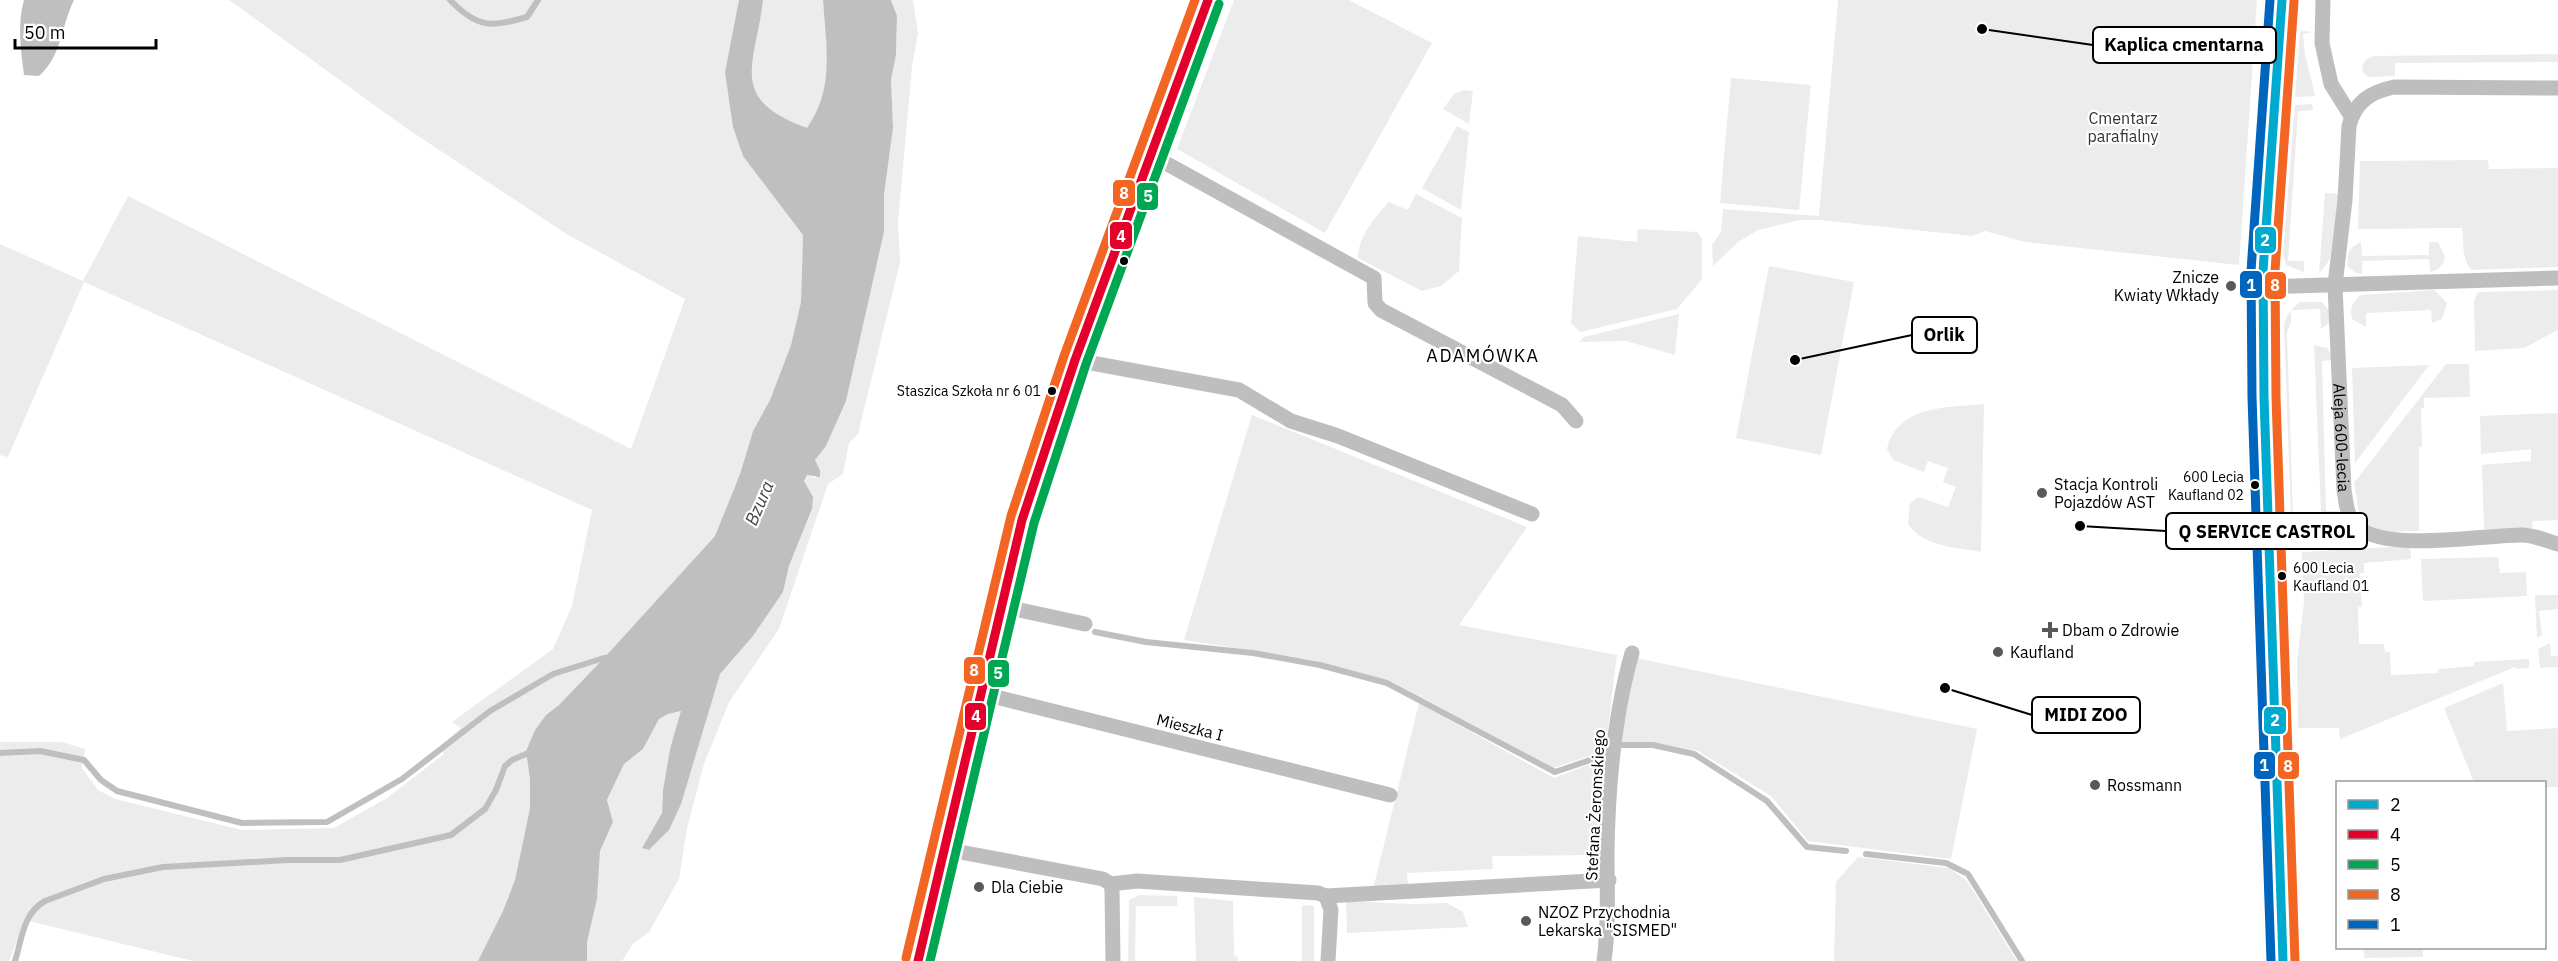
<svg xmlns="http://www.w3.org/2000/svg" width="2558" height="961" font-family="'IBM Plex Sans',sans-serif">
<rect width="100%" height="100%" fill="#fff"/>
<g fill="#ececec">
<path d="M 229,0 L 739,0 L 725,72 L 784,207 L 803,235 L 801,302 L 791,345 L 770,400 L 753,431 L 740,474 L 715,536 L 604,658 L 559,705 L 546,715 L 535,730 L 526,751 L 530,779 L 530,808 L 515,880 L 503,911 L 478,961 L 193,961 L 25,920 L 9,961 L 0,961 L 0,742 L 62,742 L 85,749 L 82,768 L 98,790 L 115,799 L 242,830 L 334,828 L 387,798 L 444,754 L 439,747 L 461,728 L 452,722 L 553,649 L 572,606 L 592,510 L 84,282 L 8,457 L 0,455 L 0,244 L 83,281 L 128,196 L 631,449 L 685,299 L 568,235 L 406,128 Z"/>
<path d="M 763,0 L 823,0 C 827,49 835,85 807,129 C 726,99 756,65 763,0 Z"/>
<path d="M 891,0 L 913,0 L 918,33 L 912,66 L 898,223 L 900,262 L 858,434 L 849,443 L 843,474 L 828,484 L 779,629 L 729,702 L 704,764 L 687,828 L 679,879 L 649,932 L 633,944 L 622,961 L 587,961 L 587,942 L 597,899 L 600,851 L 613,822 L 607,801 L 624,764 L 643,749 L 659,719 L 668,714 L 682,711 L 670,749 L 663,790 L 662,813 L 642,848 L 649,850 L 669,830 L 720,674 L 753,636 L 783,592 L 789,566 L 812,510 L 808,488 L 804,481 L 807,475 L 815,478 L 820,470 L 815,460 L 826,446 L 846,401 L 884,232 L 884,195 L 893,128 L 891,80 L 896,55 L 897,16 Z"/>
<path d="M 1234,0 L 1349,0 L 1432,43 L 1325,233 L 1177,149 Z"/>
<path d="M 1838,0 L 2257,0 L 2239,265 L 2025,242 L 1985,231 L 1972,236 L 1819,220 L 1800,220 L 1758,230 L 1738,242 L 1713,266 L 1712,245 L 1721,232 L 1723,209 L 1819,216 Z"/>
<path d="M 2303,31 L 2313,32 L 2303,34 L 2305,54 L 2315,96 L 2295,97 L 2300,32 Z"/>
<path d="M 2558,54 L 2558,62 L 2395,63 L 2395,76 L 2368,77 C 2357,68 2363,59 2374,56 Z"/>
<path d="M 1731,78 L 1811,85 L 1799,210 L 1720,203 Z"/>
<path d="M 1464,90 L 1473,91 L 1469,124 L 1443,109 L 1454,94 Z"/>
<path d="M 2312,104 L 2313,110 L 2298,111 L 2288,261 L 2304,261 L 2304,272 L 2286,265 L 2283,254 L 2295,105 Z"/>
<path d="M 1457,126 L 1469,132 L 1461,210 L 1422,188 Z"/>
<path d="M 2488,160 L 2489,169 L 2558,168 L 2558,267 L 2472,270 C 2461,259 2464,243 2462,228 L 2358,229 L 2360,161 Z"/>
<path d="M 2325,193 L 2339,194 L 2330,259 L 2319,274 Z"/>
<path d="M 1416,194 L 1462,218 L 1459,271 L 1441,286 L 1422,291 L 1358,258 C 1358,237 1375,217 1389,202 L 1408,210 Z"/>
<path d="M 1638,229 L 1697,232 L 1702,239 L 1702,279 L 1677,309 L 1580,332 L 1571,323 L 1578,236 L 1637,242 Z"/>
<path d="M 2361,242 L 2362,256 L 2429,255 L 2429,242 L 2438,242 L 2445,256 C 2443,265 2440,270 2430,272 L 2429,259 L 2362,261 L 2362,274 L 2356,273 L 2348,267 C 2347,254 2348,248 2361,242 Z"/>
<path d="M 1769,266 L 1854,282 L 1821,455 L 1736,438 Z"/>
<path d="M 2434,290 L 2447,303 L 2442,319 L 2432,323 L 2431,310 L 2366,313 L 2366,327 L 2352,319 C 2350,307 2351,303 2361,295 Z"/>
<path d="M 2558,290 L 2558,330 L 2524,348 L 2475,351 L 2474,300 L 2478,292 Z"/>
<path d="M 2300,302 L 2322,302 L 2331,313 L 2329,323 L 2321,329 L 2320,309 L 2291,310 L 2291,323 L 2287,332 L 2293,516 L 2295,526 L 2305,537 L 2336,539 L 2336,541 L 2299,542 L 2291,517 L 2284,326 C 2286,315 2291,309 2300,302 Z"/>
<path d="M 1679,314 L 1675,355 L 1626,341 L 1579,342 L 1584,337 Z"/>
<path d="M 2314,345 L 2327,348 L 2334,360 L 2322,361 L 2326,511 L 2339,511 L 2336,517 L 2326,525 L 2316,523 L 2308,513 L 2321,512 Z"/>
<path d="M 2446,364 L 2469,364 L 2470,397 L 2424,398 L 2424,408 L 2421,409 L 2422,447 L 2419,447 L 2419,531 L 2377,532 L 2360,519 L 2354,483 Z"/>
<path d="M 2429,365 L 2355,463 L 2352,368 Z"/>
<path d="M 1984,404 L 1981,552 C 1955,547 1924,547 1908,524 L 1910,504 L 1918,497 L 1948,507 L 1956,487 L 1943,482 L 1948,468 L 1928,461 L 1924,472 L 1893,460 L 1887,449 C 1898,404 1947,408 1984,404 Z"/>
<path d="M 2558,413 L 2558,520 L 2533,521 L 2532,528 L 2484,529 L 2482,465 L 2531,461 L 2531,449 L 2481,454 L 2480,416 Z"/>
<path d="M 1252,415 L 1527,527 L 1459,625 L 1617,655 L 1606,745 L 1602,752 L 1553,768 L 1391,681 L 1313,660 L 1184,640 Z"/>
<path d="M 2410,546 L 2411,559 L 2364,563 L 2364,573 L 2360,573 L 2362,607 L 2358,607 L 2359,644 L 2384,644 L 2385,652 L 2390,652 L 2391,675 L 2438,673 L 2438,669 L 2474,666 L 2474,662 L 2529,659 L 2529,668 L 2517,669 L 2515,667 L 2340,739 L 2339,728 L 2298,728 L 2297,661 L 2304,602 L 2302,552 Z"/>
<path d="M 2498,557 L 2500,573 L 2526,572 L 2527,596 L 2423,601 L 2421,559 Z"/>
<path d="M 2535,595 L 2558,595 L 2558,609 L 2539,611 L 2542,635 L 2537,638 Z"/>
<path d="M 2550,643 L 2551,656 L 2558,656 L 2558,667 L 2540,668 L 2538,649 Z"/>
<path d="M 1636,658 L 1977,729 L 1951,859 L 1808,841 L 1771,796 L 1698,751 L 1658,743 L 1621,742 Z"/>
<path d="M 2503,683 L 2507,731 L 2558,728 L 2558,787 L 2545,787 L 2544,782 L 2474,782 L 2444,708 Z"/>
<path d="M 1419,703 L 1554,778 L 1608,757 L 1601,855 L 1492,856 L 1493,869 L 1407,873 L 1408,886 L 1373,889 Z"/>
<path d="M 1858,857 L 1949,868 L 1967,881 L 2017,961 L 1834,961 L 1836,882 Z"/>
<path d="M 1139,895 L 1177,896 L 1177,906 L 1136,906 L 1135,961 L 1128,961 L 1129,900 Z"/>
<path d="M 1194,897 L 1233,901 L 1234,955 L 1238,958 L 1238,961 L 1196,961 Z"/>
<path d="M 1346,901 L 1410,904 L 1447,903 L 1463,912 L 1468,927 L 1347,933 Z"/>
<path d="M 1302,905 L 1314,906 L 1314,961 L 1302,961 Z"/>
<path d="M 2364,948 L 2423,948 L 2423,957 L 2364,958 Z"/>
</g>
<g fill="#bfbfbf">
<path d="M 24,0 L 74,0 C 61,26 62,56 39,76 L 24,75 C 21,51 17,24 24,0 Z"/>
<path d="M 739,0 L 763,0 C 756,64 726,99 807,128 C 835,88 826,46 823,0 L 891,0 L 897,16 L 896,55 L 891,80 L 893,128 L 884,195 L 884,232 L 846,401 L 826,446 L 815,460 L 820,470 L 820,477 L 807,475 L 804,481 L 813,497 L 812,509 L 789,566 L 783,592 L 753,636 L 720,674 L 681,804 L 669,830 L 649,850 L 642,848 L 662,813 L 663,790 L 670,749 L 681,711 L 668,714 L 659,719 L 643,749 L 624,764 L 607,800 L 613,822 L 600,851 L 597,899 L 587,942 L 587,961 L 478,961 L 503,911 L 515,880 L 530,808 L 530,779 L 526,751 L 535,730 L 546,715 L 559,705 L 604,658 L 715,536 L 740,474 L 753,431 L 770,400 L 791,345 L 801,302 L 803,235 L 743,156 L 733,127 L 725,72 Z"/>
</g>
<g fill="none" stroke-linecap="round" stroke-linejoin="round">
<g stroke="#bfbfbf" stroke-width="6">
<path d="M 450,0 C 478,29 491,27 527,17 L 538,0"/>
<path d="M 1095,632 L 1146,642 L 1253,653 L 1320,665 L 1387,683 L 1555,772 L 1605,755"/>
<path d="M 1622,745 L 1653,745 L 1694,754 L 1767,801 L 1807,847 L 1846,851"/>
<path d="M 0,753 L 40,751 L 84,760 L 101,780 L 117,791 L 242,823 L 327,822 L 402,779 L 490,711 L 553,674 L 604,658 L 612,658"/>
<path d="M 1866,854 L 1946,863 L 1968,874 L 2022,961"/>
<path d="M 15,961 C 22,939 23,913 45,901 L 104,879 L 163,867 L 288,860 L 340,860 L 451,835 L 485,809 L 496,790 L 505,766 L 512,760 L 526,754 L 532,756"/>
</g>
<g stroke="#bebebe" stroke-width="15">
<path d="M 2323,0 L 2322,43 L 2331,84 L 2351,116"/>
<path id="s1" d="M 2558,88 L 2394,87 C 2370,92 2355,102 2349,126 L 2345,200 L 2335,285 L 2344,490 C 2346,502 2347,520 2358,528 C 2392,552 2480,535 2522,535 C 2534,535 2547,541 2558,544"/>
<path d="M 1151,155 L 1374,278 L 1375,303 L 1381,310 L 1562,405 L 1576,421"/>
<path d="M 2263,287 L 2558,278"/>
<path d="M 1075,360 L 1239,390 L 1291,421 L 1338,436 L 1532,514"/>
<path d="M 1001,606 L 1085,624"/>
<path d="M 980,693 L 1390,795"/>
<path d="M 944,849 L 1103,879 L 1111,884 L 1112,890 L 1113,961"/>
<path d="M 1111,884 L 1137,881 L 1318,893 L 1326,896 L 1609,880"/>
<path d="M 1326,896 L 1331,910 L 1328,961"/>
<path d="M 1604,961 C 1609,924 1607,888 1607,852 C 1608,786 1614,716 1632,653"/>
</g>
<g stroke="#b8b8b8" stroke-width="21">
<path d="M 2282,0 L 2263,271 L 2264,397 L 2283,961"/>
<path d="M 918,961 L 1022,520 L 1075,360 L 1208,0"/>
</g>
<g stroke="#fff" stroke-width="14">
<path id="bus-1" d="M 2282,0 L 2263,271 L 2264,397 L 2283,961"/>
</g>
<g stroke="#fff" stroke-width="14">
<path id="bus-2" d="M 918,961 L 1022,520 L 1075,360 L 1208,0"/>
</g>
<g stroke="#fff" stroke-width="14">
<path id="bus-3" d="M 930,961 L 1034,523 L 1086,364 L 1219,4"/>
</g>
<g stroke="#fff" stroke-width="14">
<g id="bus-4">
<path d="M 2294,1 L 2275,271 L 2276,397 L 2295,961"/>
<path d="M 906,958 L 1011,516 L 1064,356 L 1195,0"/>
</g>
</g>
<g stroke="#fff" stroke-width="14">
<path id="bus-5" d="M 2270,0 L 2251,271 L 2252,397 L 2271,961"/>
</g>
<use href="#bus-1" stroke="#00a9ce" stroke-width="9"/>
<use href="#bus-2" stroke="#e4002b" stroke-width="9"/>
<use href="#bus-3" stroke="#00a651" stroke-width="9"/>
<use href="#bus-4" stroke="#f26522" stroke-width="9"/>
<use href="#bus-5" stroke="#0065bd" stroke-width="9"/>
</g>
<g fill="#000" stroke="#fff" stroke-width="2">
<circle cx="1124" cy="261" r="5"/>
<circle cx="1052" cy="391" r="5"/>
<circle cx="2255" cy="485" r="5"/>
<circle cx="2282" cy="576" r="5"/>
</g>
<g fill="#595959" stroke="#fff" stroke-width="2">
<circle cx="2231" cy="286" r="6"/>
<circle cx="2042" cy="493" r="6"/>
<path d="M2047 621h6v6h6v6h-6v6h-6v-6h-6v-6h6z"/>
<circle cx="1998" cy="652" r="6"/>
<circle cx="2095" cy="785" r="6"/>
<circle cx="979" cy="887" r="6"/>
<circle cx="1526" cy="921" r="6"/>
</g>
<g text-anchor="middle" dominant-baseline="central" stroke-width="4.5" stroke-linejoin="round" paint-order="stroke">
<g font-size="14" fill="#000" stroke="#fff" text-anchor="end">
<text x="1041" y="391">Staszica Szkoła nr 6 01</text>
<text x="2244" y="477">600 Lecia<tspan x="2244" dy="18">Kaufland 02</tspan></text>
<text x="2293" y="568" text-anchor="start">600 Lecia<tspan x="2293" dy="18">Kaufland 01</tspan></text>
</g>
<g font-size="16" fill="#333" stroke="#fff">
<text x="2123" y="118">Cmentarz<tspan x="2123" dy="18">parafialny</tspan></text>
</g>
<g font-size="16" fill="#000" stroke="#fff" text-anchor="start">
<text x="2219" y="277" text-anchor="end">Znicze<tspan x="2219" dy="18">Kwiaty Wkłady</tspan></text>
<text x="2054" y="484">Stacja Kontroli<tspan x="2054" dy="18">Pojazdów AST</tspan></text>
<text x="2062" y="630">Dbam o Zdrowie</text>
<text x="2010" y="652">Kaufland</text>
<text x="2107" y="785">Rossmann</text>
<text x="991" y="887">Dla Ciebie</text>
<text x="1538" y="912">NZOZ Przychodnia<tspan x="1538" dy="18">Lekarska "SISMED"</tspan></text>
</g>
<g font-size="16" fill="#000" stroke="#fff">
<text stroke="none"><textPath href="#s1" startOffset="540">Aleja 600-lecia</textPath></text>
<text transform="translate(1190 727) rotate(14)">Mieszka I</text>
<text transform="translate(1595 805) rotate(-87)">Stefana Żeromskiego</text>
</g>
<g font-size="18" letter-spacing="1.5" fill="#000" stroke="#fff">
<text x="1483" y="355">ADAMÓWKA</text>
</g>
<g font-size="18" font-style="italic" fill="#444" stroke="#fff">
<text transform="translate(759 503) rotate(-67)">Bzura</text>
</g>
</g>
<path fill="none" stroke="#000" stroke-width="2" d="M1982 29L2093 45M1795 360L1912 335M2080 526L2166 531M1945 688L2032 715"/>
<g fill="#000" stroke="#fff" stroke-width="2">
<circle cx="1982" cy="29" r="6"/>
<circle cx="1795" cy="360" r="6"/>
<circle cx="2080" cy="526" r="6"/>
<circle cx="1945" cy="688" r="6"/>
</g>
<g fill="#fff" stroke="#000" stroke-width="2">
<rect x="2093" y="27" width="183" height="36" rx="6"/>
<rect x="1912" y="317" width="65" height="36" rx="6"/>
<rect x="2166" y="513" width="201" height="36" rx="6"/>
<rect x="2032" y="697" width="108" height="36" rx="6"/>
</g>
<g font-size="18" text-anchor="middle" font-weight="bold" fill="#000">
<text x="2184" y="51">Kaplica cmentarna</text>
<text x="1944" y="341">Orlik</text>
<text x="2267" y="538">Q SERVICE CASTROL</text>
<text x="2086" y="721">MIDI ZOO</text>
</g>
<g stroke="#fff" stroke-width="2">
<rect x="1112" y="179" width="24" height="28" rx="6" fill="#f26522"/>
<rect x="1136" y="182" width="23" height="29" rx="6" fill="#00a651"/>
<rect x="1109" y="221" width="24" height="29" rx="6" fill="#e4002b"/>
<rect x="2254" y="226" width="23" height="28" rx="6" fill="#00a9ce"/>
<rect x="2239" y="270" width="24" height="29" rx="6" fill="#0065bd"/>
<rect x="2264" y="271" width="23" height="29" rx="6" fill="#f26522"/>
<rect x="963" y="656" width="23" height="29" rx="6" fill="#f26522"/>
<rect x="987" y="659" width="23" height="29" rx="6" fill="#00a651"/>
<rect x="964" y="702" width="23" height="29" rx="6" fill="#e4002b"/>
<rect x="2263" y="706" width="24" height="29" rx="6" fill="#00a9ce"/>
<rect x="2253" y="751" width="23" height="29" rx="6" fill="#0065bd"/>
<rect x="2277" y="751" width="23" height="29" rx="6" fill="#f26522"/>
</g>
<g font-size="16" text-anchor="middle" font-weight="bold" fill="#fff">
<text x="1124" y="199">8</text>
<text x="1148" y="202">5</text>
<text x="1121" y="242">4</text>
<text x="2265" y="246">2</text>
<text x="2251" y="291">1</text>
<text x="2275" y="291">8</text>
<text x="974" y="676">8</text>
<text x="998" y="679">5</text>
<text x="976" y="722">4</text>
<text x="2275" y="726">2</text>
<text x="2264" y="771">1</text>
<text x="2288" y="772">8</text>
</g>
<rect x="2336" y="781" width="210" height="168" fill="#ffffff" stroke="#999999" stroke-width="1.5"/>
<rect x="2348" y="800" width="30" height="9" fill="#00a9ce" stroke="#999999" stroke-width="1.5"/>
<text x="2390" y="811" font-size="18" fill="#000000">2</text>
<rect x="2348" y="830" width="30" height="9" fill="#e4002b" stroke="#999999" stroke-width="1.5"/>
<text x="2390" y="841" font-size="18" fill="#000000">4</text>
<rect x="2348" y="860" width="30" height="9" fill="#00a651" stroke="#999999" stroke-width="1.5"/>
<text x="2390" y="871" font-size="18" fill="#000000">5</text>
<rect x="2348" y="890" width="30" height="9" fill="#f26522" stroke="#999999" stroke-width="1.5"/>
<text x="2390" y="901" font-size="18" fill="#000000">8</text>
<rect x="2348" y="920" width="30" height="9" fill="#0065bd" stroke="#999999" stroke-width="1.5"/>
<text x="2390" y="931" font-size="18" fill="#000000">1</text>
<path d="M15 39v9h141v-9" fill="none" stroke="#000000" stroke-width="3"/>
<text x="24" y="39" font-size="18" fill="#000000" stroke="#ffffff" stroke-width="4.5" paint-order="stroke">50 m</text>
</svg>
